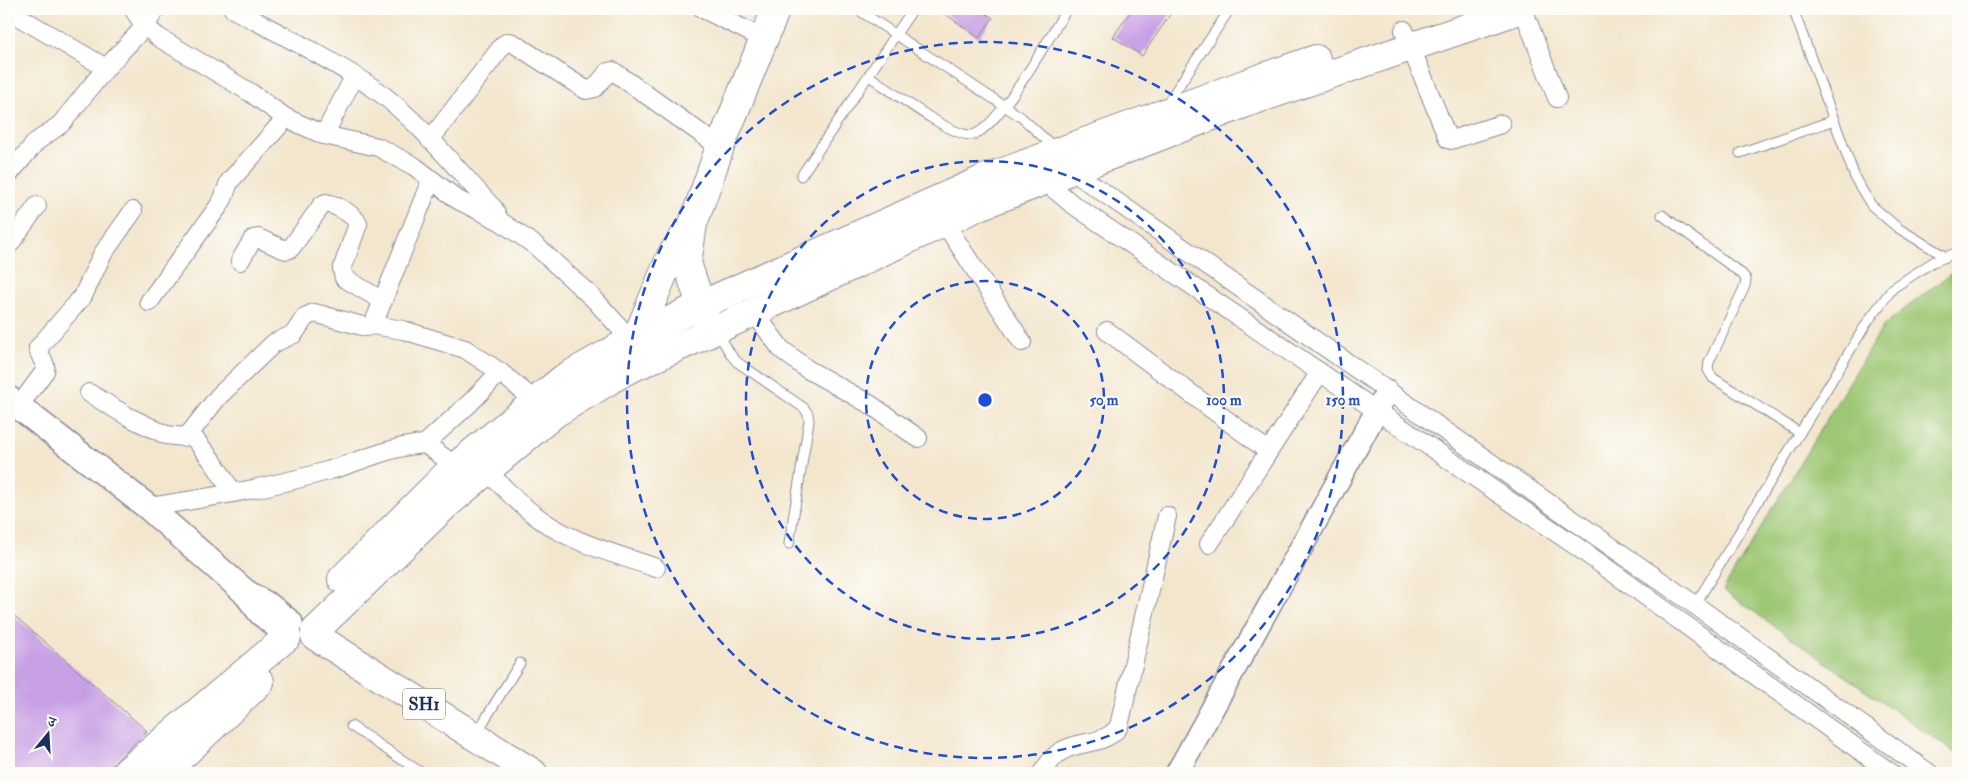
<svg xmlns="http://www.w3.org/2000/svg" width="1967" height="782" font-family="'IM FELL Double Pica','Noto Serif Devanagari',serif">
<rect width="100%" height="100%" fill="#fdfcf7"/>
<filter id="ink" filterUnits="userSpaceOnUse"><feTurbulence type="fractalNoise" baseFrequency=".02" numOctaves="2"/><feDisplacementMap in="SourceGraphic" scale="10" xChannelSelector="R" yChannelSelector="G"/><feConvolveMatrix kernelMatrix="1 2 1 2 8 2 1 2 1" color-interpolation-filters="sRGB"/></filter>
<filter id="wash" filterUnits="userSpaceOnUse"><feTurbulence type="fractalNoise" baseFrequency=".0096" numOctaves="4" result="noise"/><feDisplacementMap in="SourceGraphic" scale="20" xChannelSelector="R" yChannelSelector="G"/><feGaussianBlur stdDeviation="1.12" result="paint"/><feColorMatrix in="noise" values="0 0 0 0 0 0 0 0 0 0 0 0 0 0 0 0 0 1.4 0 .05"/><feComposite in="paint" operator="in"/></filter>
<g filter="url(#wash)">
<rect width="100%" height="100%" fill="#f3e6cd"/>
<path fill="#9ec774" stroke="#5c7b69" d="M 1958,268 L 1958,755 L 1723,590 L 1884,325 Z"/>
<g id="blocks">
<g fill="#c79fe5">
<path d="M 947,9 L 979,9 L 993,18 L 979,38 L 944,13 Z"/>
<path d="M 1132,9 L 1174,9 L 1142,56 L 1113,37 Z"/>
<path d="M 9,611 L 147,731 L 104,773 L 9,773 Z"/>
</g>
</g>
</g>
<g filter="url(#ink)">
<use href="#blocks" fill-opacity="0" stroke="#878a96" stroke-width="1"/>
<g fill="none" stroke-linecap="round" stroke-linejoin="round">
<g stroke="#878a96" stroke-width="11">
<g id="service">
<path d="M 857,9 L 1021,117 L 1056,149"/>
<path d="M 1793,9 L 1856,180 L 1871,205 L 1898,228 L 1946,257"/>
<path d="M 869,76 C 889,89 950,136 971,135 C 996,134 1052,32 1067,9"/>
<path d="M 1166,105 L 1230,9"/>
<path d="M 1740,153 L 1834,120"/>
<path d="M 801,176 L 913,9"/>
<path d="M 1662,215 L 1742,274 L 1746,279 L 1745,286 L 1709,362 L 1708,370 L 1713,378 L 1800,433"/>
<path d="M 718,333 L 731,355 L 737,362 L 804,408 L 808,414 L 809,421 L 789,544"/>
<path d="M 1695,605 L 1868,321 L 1893,288 L 1933,262 L 1958,252"/>
<path d="M 351,726 L 422,773"/>
<path d="M 476,734 L 520,663"/>
</g>
</g>
<g stroke="#878a96" stroke-width="20">
<g id="minor">
<path d="M 133,9 L 145,26 L 158,37 L 251,93 L 286,118 L 324,135 L 378,147 L 414,166 L 458,200 L 500,221 L 536,246 L 594,299 L 631,340"/>
<path d="M 233,9 C 282,35 333,60 379,92 C 421,123 458,171 494,209 L 499,220"/>
<path d="M 703,9 L 764,39"/>
<path d="M 1523,9 L 1557,98"/>
<path d="M 9,11 L 106,68"/>
<path d="M 1404,30 L 1448,139 L 1451,140 L 1501,124"/>
<path d="M 324,135 L 354,77"/>
<path d="M 430,140 L 503,45 L 508,42 L 513,43 L 586,90 L 595,88 L 608,72 L 613,71 L 720,147"/>
<path d="M 1068,166 L 1071,170 L 1695,605 L 1929,773"/>
<path d="M 1041,173 L 1053,188 L 1072,204 L 1576,546 L 1891,773"/>
<path d="M 9,174 L 36,142 L 61,124 L 106,68 L 145,26 L 156,9"/>
<path d="M 944,222 L 1022,342"/>
<path d="M 9,245 L 37,206"/>
<path d="M 240,261 L 253,239 L 258,238 L 283,249 L 287,250 L 291,248 L 322,205 L 326,203 C 336,205 354,214 358,224 L 342,269 L 344,278 L 383,301"/>
<path d="M 149,302 L 218,207 L 223,199 L 229,182 L 286,118"/>
<path d="M 754,312 L 781,349 L 807,369 L 871,405 L 918,438"/>
<path d="M 373,325 L 431,180"/>
<path d="M 1107,331 L 1268,451"/>
<path d="M 89,393 L 127,416 L 166,435 L 183,437 L 190,433"/>
<path d="M 19,406 L 45,371 C 47,363 39,357 38,348 L 83,296 L 102,255 L 133,211"/>
<path d="M 425,444 L 471,402 L 500,372"/>
<path d="M 487,471 C 501,485 516,501 532,513 C 567,542 614,553 656,568"/>
<path d="M 233,493 L 214,463 L 190,433 L 218,397 L 274,343 L 294,334 L 305,317 L 314,313 L 366,327 L 373,325 L 403,330 L 465,349 L 500,372 L 535,401"/>
<path d="M 148,507 C 208,498 268,488 327,471 C 360,462 390,446 425,444 L 456,466"/>
<path d="M 1209,544 L 1320,372"/>
<path d="M 1042,773 C 1047,766 1052,757 1060,752 C 1078,740 1106,746 1119,726 L 1167,516"/>
</g>
</g>
<g stroke="#878a96" stroke-width="25">
<path id="tertiary" d="M 1177,773 L 1387,392"/>
</g>
<g stroke="#878a96" stroke-width="28">
<g id="secondary">
<path d="M 9,399 L 148,507 L 245,592"/>
<path d="M 286,633 L 261,613 L 245,592 L 269,606 L 290,623"/>
</g>
</g>
<g stroke="#878a96" stroke-width="30">
<g id="primary">
<path d="M 707,323 L 687,263 L 693,224 L 720,147 L 776,9"/>
<path d="M 634,344 L 671,256 L 686,234"/>
<path d="M 342,579 L 451,470 L 564,378 L 637,337 L 701,305 L 984,179 L 1258,79 L 1316,59"/>
<path d="M 315,631 L 446,505 L 554,414 L 625,371 L 716,330 L 979,206 L 1249,102 L 1522,9"/>
<path d="M 315,636 L 533,773"/>
<path d="M 125,773 L 287,637"/>
<path d="M 164,773 L 260,682"/>
</g>
</g>
<use href="#service" stroke="#fff" stroke-width="9"/>
<use href="#minor" stroke="#fff" stroke-width="18"/>
<use href="#tertiary" stroke="#fff" stroke-width="22"/>
<use href="#secondary" stroke="#fff" stroke-width="25"/>
<use href="#primary" stroke="#fff" stroke-width="28"/>
</g>
</g>
<g fill="none" stroke="#1d4ed8" stroke-width="2.5" stroke-dasharray="9 6">
<circle cx="985" cy="400" r="119"/>
<circle cx="985" cy="400" r="239"/>
<circle cx="985" cy="400" r="358"/>
</g>
<g text-anchor="middle" dominant-baseline="central" stroke-width="4" stroke-linejoin="round" paint-order="stroke">
<rect fill="#fdfcf7" stroke="#5f6c8c" stroke-width="1" x="403" y="688.5" width="42" height="31" rx="4"/>
<g font-size="18" font-weight="bold" fill="#1b2f5e">
<text x="424" y="704">SH1</text>
</g>
</g>
<circle cx="985" cy="400" r="8" fill="#1d4ed8" stroke="#fdfcf7" stroke-width="2.5"/>
<g font-size="15" text-anchor="middle" font-weight="bold" fill="#1d4ed8" stroke="#fdfcf7" stroke-width="4" stroke-linejoin="round" paint-order="stroke">
<text x="1104" y="405">50 m</text>
<text x="1224" y="405">100 m</text>
<text x="1343" y="405">150 m</text>
</g>
<rect width="1967" height="782" fill="none" stroke="#fdfcf7" stroke-width="30"/>
<g transform="translate(48 734) rotate(18)" stroke="#fdfcf7" stroke-width="4" paint-order="stroke">
<path d="M0-4L9 19L0 12L-9 19Z" fill="#1b2f5e"/>
<text y="-8" font-size="14" font-weight="bold" text-anchor="middle" fill="#1b2f5e">उ</text>
</g>
</svg>
